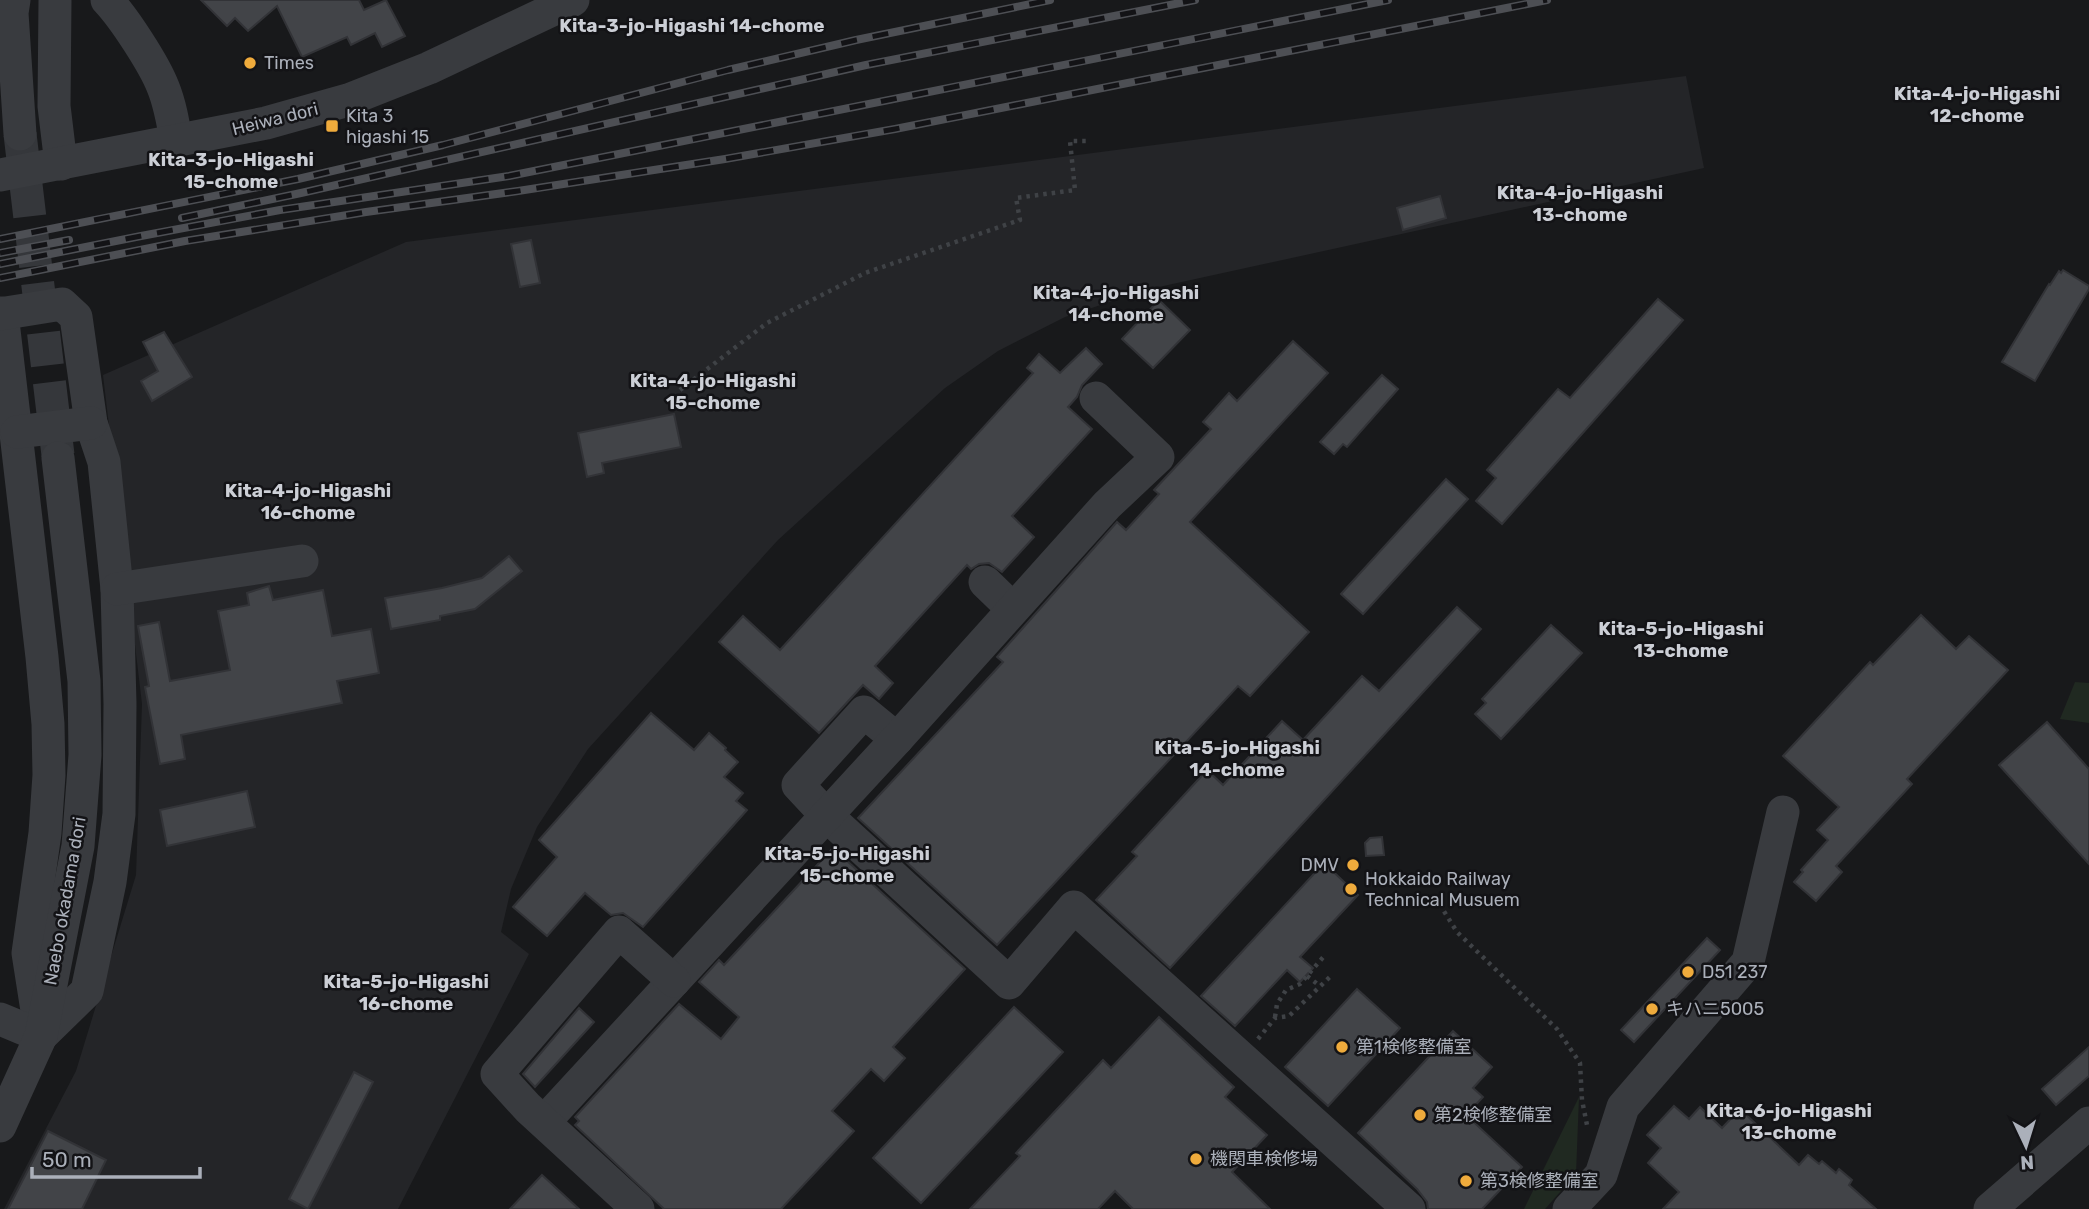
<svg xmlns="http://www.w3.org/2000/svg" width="2089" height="1209" font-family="Rubik,'Noto Sans JP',sans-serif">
<rect width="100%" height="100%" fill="#18191b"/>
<path fill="#242528" d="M 1686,76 L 1704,168 L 1145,290 L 1065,317 L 998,351 L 945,388 L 778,540 L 588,749 L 537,827 L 511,889 L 501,932 L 529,954 L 398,1209 L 4,1209 L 76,1071 L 136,875 L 142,704 L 103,375 L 406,242 Z"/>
<g fill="#202921">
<path d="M 2075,682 L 2089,683 L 2089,723 L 2060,719 Z"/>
<path d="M 1579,1097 L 1576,1174 L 1545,1209 L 1524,1209 Z"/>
</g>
<g fill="#424448" stroke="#323337" stroke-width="2">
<path d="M 201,0 L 359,0 L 364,10 L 386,0 L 405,36 L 382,47 L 375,33 L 351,45 L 347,37 L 302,57 L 277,6 L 248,31 L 235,18 L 227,26 Z"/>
<path d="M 1440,196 L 1446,218 L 1403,230 L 1397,208 Z"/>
<path d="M 531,240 L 540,283 L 520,287 L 511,244 Z"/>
<path d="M 2063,270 L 2089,286 L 2089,289 L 2035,381 L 2002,362 L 2049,284 L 2050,285 L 2059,271 L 2061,273 Z"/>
<path d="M 1658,299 L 1683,320 L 1502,524 L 1476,501 L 1496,478 L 1487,470 L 1558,389 L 1570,398 Z"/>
<path d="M 1159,300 L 1190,330 L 1153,368 L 1122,339 Z"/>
<path d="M 164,332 L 192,377 L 152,401 L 141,381 L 158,371 L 143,342 Z"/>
<path d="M 1293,341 L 1328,373 L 1190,522 L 1309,632 L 1250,696 L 1238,686 L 997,945 L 858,818 L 1003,662 L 997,657 L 1117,522 L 1126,530 L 1159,494 L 1154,490 L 1211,429 L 1203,422 L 1229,393 L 1237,401 Z"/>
<path d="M 1086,348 L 1102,364 L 1082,385 L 1077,397 L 1068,407 L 1092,429 L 1012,516 L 1034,537 L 1002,572 L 989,563 L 979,564 L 971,569 L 967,565 L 875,666 L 893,683 L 879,699 L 863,685 L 819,733 L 719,642 L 743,616 L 780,650 L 1033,373 L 1027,368 L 1039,354 L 1060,373 Z"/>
<path d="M 1382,375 L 1398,389 L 1347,447 L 1343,444 L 1334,454 L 1320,442 Z"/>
<path d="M 674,414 L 681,447 L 602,463 L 604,473 L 587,477 L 578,433 Z"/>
<path d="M 1446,479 L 1468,499 L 1363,614 L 1341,594 Z"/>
<path d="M 509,556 L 522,571 L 475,609 L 440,616 L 440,620 L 391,629 L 385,598 L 442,588 L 482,578 Z"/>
<path d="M 269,586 L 273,600 L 323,590 L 332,636 L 371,629 L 379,673 L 337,681 L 342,703 L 181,735 L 185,759 L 160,764 L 145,687 L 149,686 L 138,626 L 159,622 L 170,681 L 230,670 L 218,611 L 249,605 L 247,593 Z"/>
<path d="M 1457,607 L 1481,629 L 1170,968 L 1096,900 L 1137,856 L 1132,852 L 1207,770 L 1223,785 L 1282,721 L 1303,740 L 1362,676 L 1379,691 Z"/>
<path d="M 1921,615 L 1956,649 L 1969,636 L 2008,670 L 1907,779 L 1912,784 L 1836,866 L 1842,872 L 1816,901 L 1794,882 L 1803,872 L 1801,870 L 1828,840 L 1817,830 L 1839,807 L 1783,756 L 1870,662 L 1873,665 Z"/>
<path d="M 1551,625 L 1582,653 L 1501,739 L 1475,714 L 1486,703 L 1482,699 Z"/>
<path d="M 651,713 L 694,750 L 709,733 L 726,748 L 725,750 L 738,762 L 724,777 L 743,793 L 736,801 L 747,810 L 643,927 L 623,913 L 611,915 L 585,893 L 547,936 L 513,907 L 557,857 L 539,840 Z"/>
<path d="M 2047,722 L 2089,769 L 2089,864 L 1999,765 Z"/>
<path d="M 247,791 L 255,827 L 167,846 L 160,810 Z"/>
<path d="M 1382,837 L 1384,855 L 1366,856 L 1365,843 L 1370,838 Z"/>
<path d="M 833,848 L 965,969 L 893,1047 L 905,1058 L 884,1081 L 871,1069 L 832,1111 L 854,1131 L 781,1209 L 664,1209 L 575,1125 L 579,1121 L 575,1117 L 679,1004 L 721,1039 L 739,1017 L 699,982 L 719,960 L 724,965 Z"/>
<path d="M 1324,863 L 1358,895 L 1300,957 L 1313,968 L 1300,982 L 1287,970 L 1235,1026 L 1201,996 Z"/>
<path d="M 1707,938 L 1720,950 L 1634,1042 L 1621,1030 Z"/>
<path d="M 1357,989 L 1400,1028 L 1328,1106 L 1285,1067 Z"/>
<path d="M 1014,1007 L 1063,1052 L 921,1203 L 873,1158 Z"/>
<path d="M 579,1008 L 594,1022 L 535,1087 L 523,1074 Z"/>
<path d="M 1159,1017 L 1234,1087 L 1225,1097 L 1267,1135 L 1232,1172 L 1270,1209 L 1133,1209 L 1115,1191 L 1098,1209 L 970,1209 L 1020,1156 L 1016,1153 L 1103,1060 L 1111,1068 Z"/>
<path d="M 1453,1031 L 1492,1067 L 1473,1088 L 1483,1097 L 1466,1115 L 1522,1167 L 1482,1209 L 1428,1209 L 1427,1202 L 1417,1189 L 1358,1133 Z"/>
<path d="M 2089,1047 L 2089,1076 L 2056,1105 L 2042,1089 Z"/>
<path d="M 354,1072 L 373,1082 L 308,1209 L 289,1199 Z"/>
<path d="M 1674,1106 L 1689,1119 L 1700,1107 L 1722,1128 L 1740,1109 L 1799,1165 L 1808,1155 L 1819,1164 L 1822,1161 L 1836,1173 L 1839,1169 L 1852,1180 L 1849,1185 L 1876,1209 L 1663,1209 L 1679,1192 L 1648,1163 L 1661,1148 L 1647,1135 Z"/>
<path d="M 48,1131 L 106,1160 L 82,1209 L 8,1209 Z"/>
<path d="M 542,1175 L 579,1209 L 510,1209 Z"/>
</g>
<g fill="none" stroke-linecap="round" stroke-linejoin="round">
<path stroke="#35373b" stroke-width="33" stroke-dasharray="33 17" stroke-linecap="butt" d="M 20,134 L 58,455"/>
<g stroke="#3f4246" stroke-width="4.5" stroke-dasharray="3.5 5" stroke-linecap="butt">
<path d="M 680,390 L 767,323 L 865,273 L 1020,220 L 1016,198 L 1075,190 L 1070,141 L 1086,141"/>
<path d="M 1435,897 L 1457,932 L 1557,1029 L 1578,1060 L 1580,1063 L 1582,1100 L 1587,1125"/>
<path d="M 1307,976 L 1320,986"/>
<path d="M 1275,1017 L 1277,1004 L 1286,990 L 1300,984 L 1325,955"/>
<path d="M 1258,1039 L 1275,1018 L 1289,1016 L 1332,975"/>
</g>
<g stroke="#393b3f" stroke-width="33">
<path d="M 14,0 L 12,13 L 20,134"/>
<path d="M 55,0 L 54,106 L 61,164"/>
<path d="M 107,0 C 124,18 154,64 163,87 C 170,104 173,122 176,140"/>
<path d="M 0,175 L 266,123 L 348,100 L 429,68 L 573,0"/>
<path d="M 2,313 L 42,657 L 48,724 L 49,775 L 45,833 L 28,953 L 41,1036"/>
<path d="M 0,314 L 62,304 L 76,317 L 91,423 L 104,462 L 117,589 L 120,704 L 119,814 L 110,882 L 87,991 L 41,1036"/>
<path d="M 17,432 L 91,423"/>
<path d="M 985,582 L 1013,609"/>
<path d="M 117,589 L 302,561"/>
<path d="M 897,739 L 864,712 L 798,785 L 826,815 L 1009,983 L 1074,907 L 1409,1209"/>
<path d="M 0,1019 L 41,1036"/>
<path d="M 544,1122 L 897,739 L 1107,505 L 1158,457 L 1096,398"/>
<path d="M 0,1126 L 41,1036 L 78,846 L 85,755 L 84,681 L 58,458"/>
<path d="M 638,1209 L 528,1108 L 497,1074 L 619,932 L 674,981"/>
<path d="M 1569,1209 L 1601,1175 L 1623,1107 L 1748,962 L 1783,812"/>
<path d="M 1990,1209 L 2089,1123"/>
</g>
<g stroke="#4d4f54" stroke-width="8">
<g id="rail">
<path d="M 182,218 L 301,193 L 866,65 L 1195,0"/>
<path d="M 0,239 L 298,179 L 443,145 L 728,70 L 856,40 L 1050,0"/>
<path d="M 0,253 L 69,240"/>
<path d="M 0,264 L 141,236 L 280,210 L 509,176 L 1388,0"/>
<path d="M 0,278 L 185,241 L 366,212 L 518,191 L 725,159 L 895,129 L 1547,0"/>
</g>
</g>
<use href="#rail" stroke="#131316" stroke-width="5" stroke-dasharray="16" stroke-linecap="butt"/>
</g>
<g fill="#efab3c" stroke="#131316" stroke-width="2.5">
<circle cx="250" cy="63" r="7"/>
<rect x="325" y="119" width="14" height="14" rx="3.5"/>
<circle cx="1353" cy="865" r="7"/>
<circle cx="1351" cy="889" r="7"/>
<circle cx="1688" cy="972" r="7"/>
<circle cx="1652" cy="1009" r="7"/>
<circle cx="1342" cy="1047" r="7"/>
<circle cx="1420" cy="1115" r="7"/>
<circle cx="1196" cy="1159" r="7"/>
<circle cx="1466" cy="1181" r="7"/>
</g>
<g text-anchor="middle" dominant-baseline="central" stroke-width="5" stroke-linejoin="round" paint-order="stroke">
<g font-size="18" fill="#abb0ba" stroke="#131316" text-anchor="start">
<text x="264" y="63">Times</text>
<text x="346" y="116">Kita 3<tspan x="346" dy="21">higashi 15</tspan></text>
<text x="1339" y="865" text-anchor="end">DMV</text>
<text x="1365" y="879">Hokkaido Railway<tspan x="1365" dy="21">Technical Musuem</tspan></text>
<text x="1702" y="972">D51 237</text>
<text x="1666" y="1009">キハニ5005</text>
<text x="1356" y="1047">第1検修整備室</text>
<text x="1434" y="1115">第2検修整備室</text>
<text x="1210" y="1159">機関車検修場</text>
<text x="1480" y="1181">第3検修整備室</text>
</g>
<g font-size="18" fill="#abb0ba" stroke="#131316">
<text transform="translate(275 119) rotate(-14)">Heiwa dori</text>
<text transform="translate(65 901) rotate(-80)">Naebo okadama dori</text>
</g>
<g font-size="19" font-weight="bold" fill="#cccfd6" stroke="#131316">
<text x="692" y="25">Kita-3-jo-Higashi 14-chome</text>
<text x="1977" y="93">Kita-4-jo-Higashi<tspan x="1977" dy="22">12-chome</tspan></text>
<text x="231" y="159">Kita-3-jo-Higashi<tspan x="231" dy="22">15-chome</tspan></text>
<text x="1580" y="192">Kita-4-jo-Higashi<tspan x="1580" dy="22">13-chome</tspan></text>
<text x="1116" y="292">Kita-4-jo-Higashi<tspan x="1116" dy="22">14-chome</tspan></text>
<text x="713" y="380">Kita-4-jo-Higashi<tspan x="713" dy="22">15-chome</tspan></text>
<text x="308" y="490">Kita-4-jo-Higashi<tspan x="308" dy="22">16-chome</tspan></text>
<text x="1681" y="628">Kita-5-jo-Higashi<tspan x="1681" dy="22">13-chome</tspan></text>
<text x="1237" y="747">Kita-5-jo-Higashi<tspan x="1237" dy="22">14-chome</tspan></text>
<text x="847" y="853">Kita-5-jo-Higashi<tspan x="847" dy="22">15-chome</tspan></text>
<text x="406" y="981">Kita-5-jo-Higashi<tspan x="406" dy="22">16-chome</tspan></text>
<text x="1789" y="1110">Kita-6-jo-Higashi<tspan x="1789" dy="22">13-chome</tspan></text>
</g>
</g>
<g transform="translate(2026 1146) rotate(176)" stroke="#131316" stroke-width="5" paint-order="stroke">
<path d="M0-5L12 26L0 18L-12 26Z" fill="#abb0ba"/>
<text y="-10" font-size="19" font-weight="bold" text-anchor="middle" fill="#abb0ba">N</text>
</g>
<path d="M32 1167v10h168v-10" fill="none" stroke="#abb0ba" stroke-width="3.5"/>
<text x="42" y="1167" font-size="21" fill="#abb0ba" stroke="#131316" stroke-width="5" paint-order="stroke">50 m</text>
</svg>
